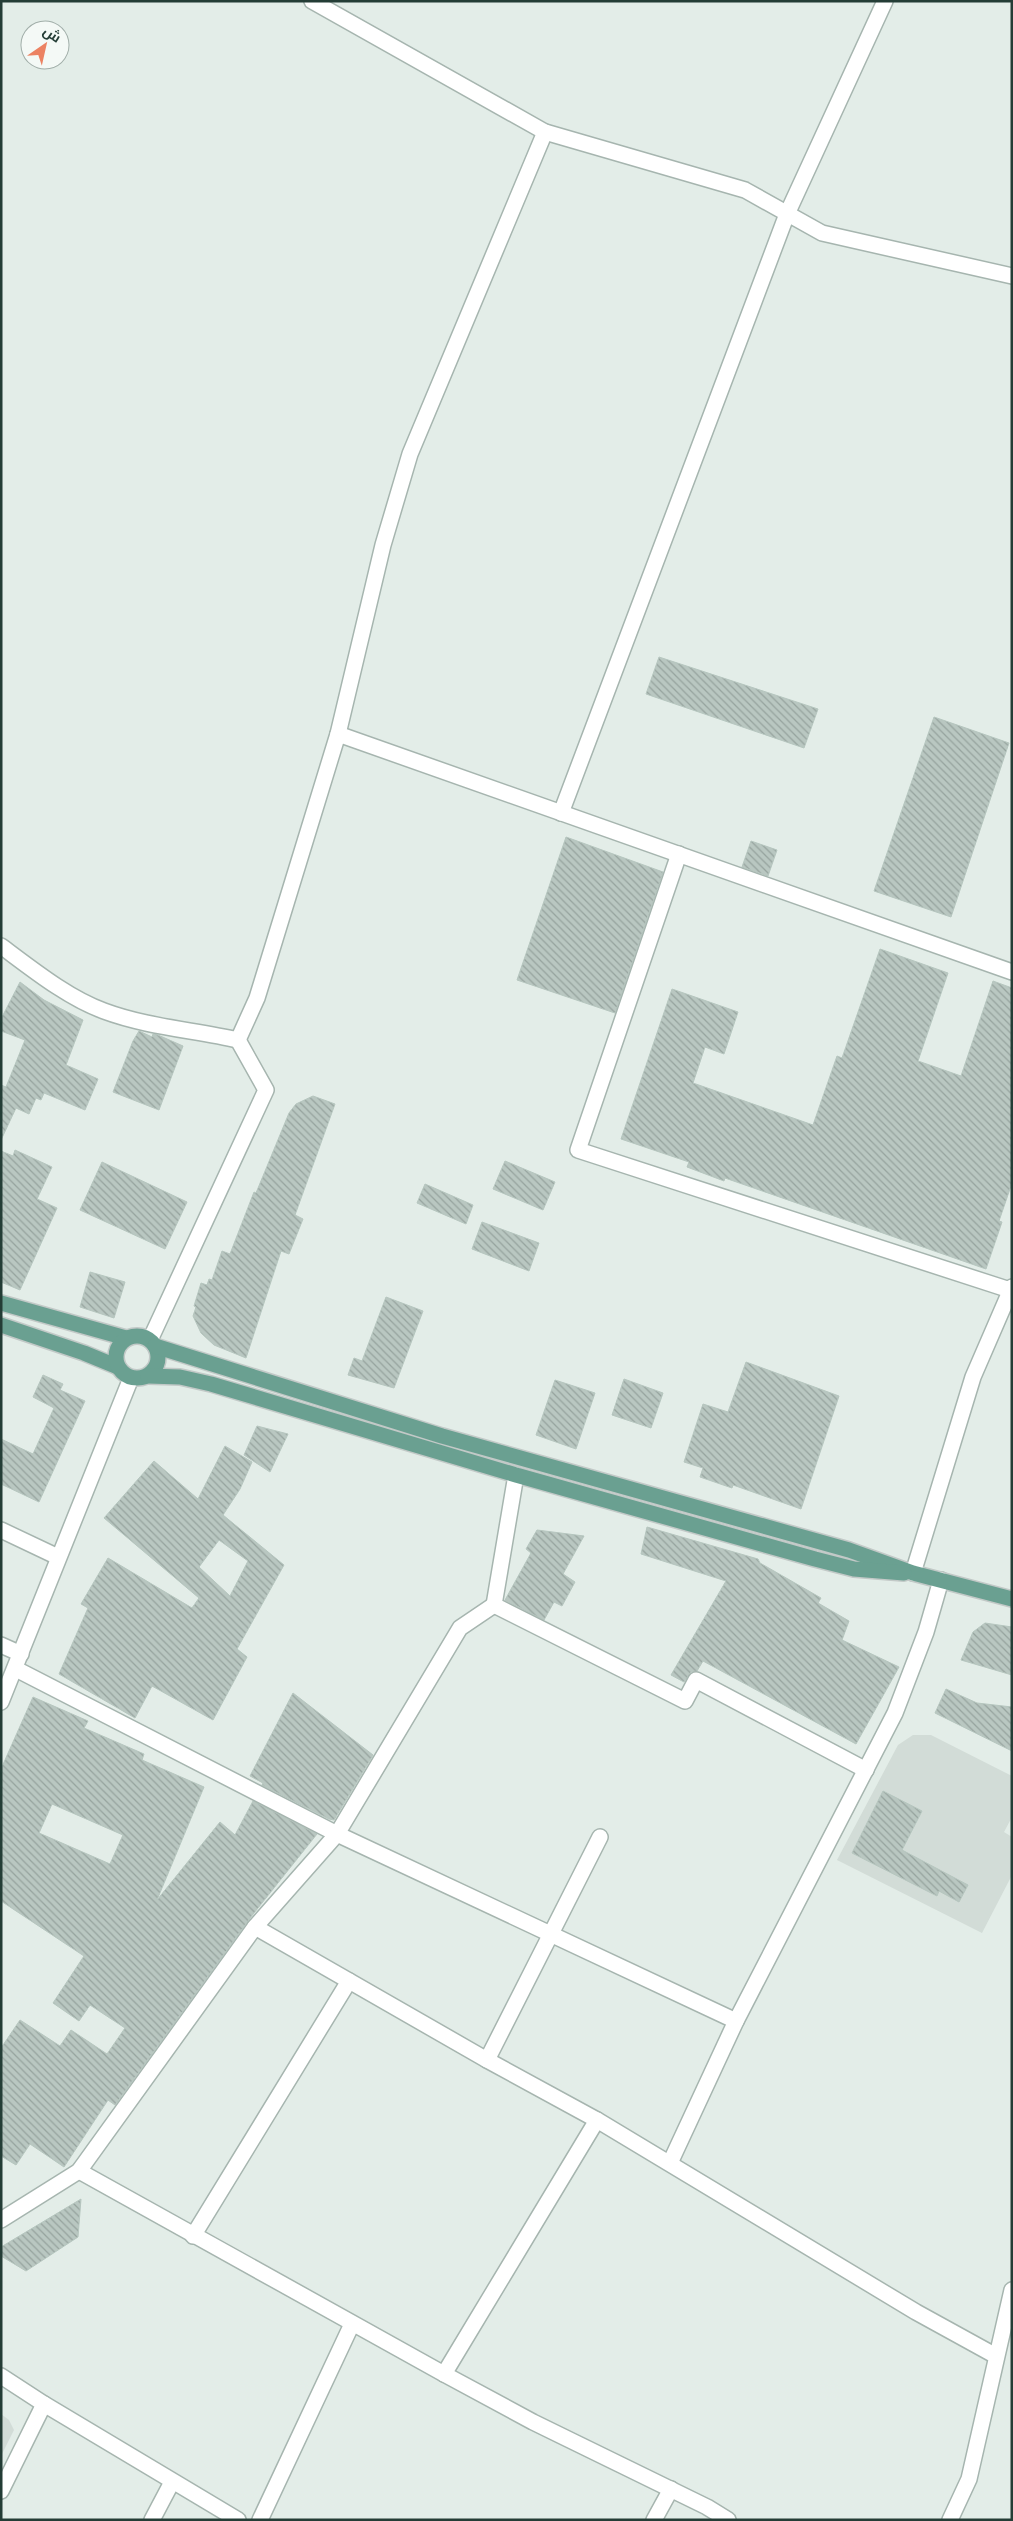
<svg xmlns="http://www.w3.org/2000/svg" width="1013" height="2521" font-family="'Roboto Condensed',Cairo,sans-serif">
<defs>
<pattern id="building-back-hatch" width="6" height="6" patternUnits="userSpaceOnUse" patternTransform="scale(1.25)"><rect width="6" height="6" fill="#b9c7c1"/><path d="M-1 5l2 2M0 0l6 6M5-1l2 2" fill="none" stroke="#96a39e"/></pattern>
</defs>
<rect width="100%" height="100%" fill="#e3ede8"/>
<g fill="#d2dcd7">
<path d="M 913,1735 L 931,1735 L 1012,1776 L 1012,1817 L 1004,1832 L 1012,1837 L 1012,1875 L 982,1933 L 837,1860 L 898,1745 Z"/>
<path d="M 1,2414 L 9,2420 L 14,2430 L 1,2456 Z"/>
</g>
<g fill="url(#building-back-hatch)" stroke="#b6c6bf" fill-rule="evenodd">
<path d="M 659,657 L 818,709 L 804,748 L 646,694 Z"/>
<path d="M 934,717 L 1009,743 L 951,917 L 874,891 Z"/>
<path d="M 566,837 L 663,872 L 615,1013 L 517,980 Z"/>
<path d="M 751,841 L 777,850 L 768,876 L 742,867 Z"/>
<path d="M 880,949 L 948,973 L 918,1061 L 961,1076 L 993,981 L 1012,988 L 1012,1183 L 999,1221 L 1002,1222 L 986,1269 L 725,1178 L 724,1181 L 687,1167 L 689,1162 L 621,1139 L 672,989 L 738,1012 L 724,1054 L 705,1047 L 693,1083 L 813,1125 L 837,1056 L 842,1058 Z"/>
<path d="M 20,982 L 44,1000 L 83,1020 L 66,1065 L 98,1079 L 85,1110 L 44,1093 L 41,1100 L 36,1098 L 29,1114 L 16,1108 L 1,1140 L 1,1085 L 6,1087 L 25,1040 L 1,1031 L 1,1019 Z"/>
<path d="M 139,1031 L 152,1037 L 153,1034 L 158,1035 L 183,1046 L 159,1110 L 113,1092 L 133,1041 Z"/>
<path d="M 313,1096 L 335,1104 L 295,1215 L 303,1219 L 289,1254 L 281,1251 L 246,1358 L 214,1345 L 201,1333 L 193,1316 L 196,1307 L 194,1306 L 201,1283 L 207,1285 L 209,1279 L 212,1280 L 222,1251 L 230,1254 L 254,1192 L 256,1193 L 289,1113 L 296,1104 Z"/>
<path d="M 15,1150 L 52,1167 L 37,1199 L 57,1208 L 20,1290 L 1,1282 L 1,1151 L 13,1156 Z"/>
<path d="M 505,1161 L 555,1182 L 543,1210 L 493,1189 Z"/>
<path d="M 102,1162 L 187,1202 L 165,1249 L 80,1210 Z"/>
<path d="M 425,1184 L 473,1205 L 466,1224 L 417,1203 Z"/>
<path d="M 482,1222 L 539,1243 L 529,1271 L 472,1249 Z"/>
<path d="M 90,1272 L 125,1282 L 114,1318 L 80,1307 Z"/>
<path d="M 386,1297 L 423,1311 L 394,1388 L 348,1375 L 354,1358 L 362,1361 Z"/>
<path d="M 746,1362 L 839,1396 L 801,1509 L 733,1485 L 732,1488 L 700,1477 L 703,1468 L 684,1462 L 703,1404 L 728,1412 Z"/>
<path d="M 43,1375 L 63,1384 L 60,1390 L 85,1401 L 39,1502 L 1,1484 L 1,1439 L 33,1454 L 54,1408 L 33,1397 Z"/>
<path d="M 624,1379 L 663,1393 L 651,1428 L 612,1415 Z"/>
<path d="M 555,1380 L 595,1393 L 576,1449 L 536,1435 Z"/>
<path d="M 257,1426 L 288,1434 L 270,1472 L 244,1455 Z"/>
<path d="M 225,1446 L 252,1462 L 240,1489 L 223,1515 L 284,1565 L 237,1649 L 247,1657 L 213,1720 L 152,1686 L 135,1718 L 59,1674 L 88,1608 L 81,1604 L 108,1558 L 192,1608 L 199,1598 L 104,1518 L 154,1461 L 198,1499 ZM 219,1540 L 248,1561 L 230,1596 L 199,1567 Z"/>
<path d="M 647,1527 L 758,1559 L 760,1563 L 821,1598 L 818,1603 L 849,1621 L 842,1640 L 899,1667 L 856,1744 L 703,1661 L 697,1671 L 691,1672 L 684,1682 L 671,1675 L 726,1581 L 641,1554 Z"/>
<path d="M 537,1530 L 584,1536 L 563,1574 L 575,1582 L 562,1606 L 554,1602 L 544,1620 L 505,1600 L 531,1553 L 526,1549 Z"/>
<path d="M 985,1623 L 1012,1627 L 1012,1675 L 961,1660 L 973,1632 Z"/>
<path d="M 946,1689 L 977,1703 L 1012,1707 L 1012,1751 L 935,1713 Z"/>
<path d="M 293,1693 L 373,1755 L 334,1820 L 329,1819 L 262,1785 L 263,1783 L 250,1776 Z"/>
<path d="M 33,1697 L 88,1721 L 84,1728 L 144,1754 L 142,1760 L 204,1787 L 157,1900 L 220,1822 L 235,1835 L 253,1801 L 317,1834 L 250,1918 L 115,2105 L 108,2100 L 64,2167 L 30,2144 L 16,2165 L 1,2156 L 1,2048 L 20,2020 L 60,2046 L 71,2030 L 107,2054 L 125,2028 L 90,2005 L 79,2021 L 53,2003 L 84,1956 L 1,1901 L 1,1769 ZM 52,1804 L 123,1835 L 110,1864 L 39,1833 Z"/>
<path d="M 883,1791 L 922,1811 L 902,1850 L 968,1885 L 959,1902 L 939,1891 L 937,1896 L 852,1853 Z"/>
<path d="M 81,2199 L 78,2237 L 26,2271 L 1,2256 L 1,2247 Z"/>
</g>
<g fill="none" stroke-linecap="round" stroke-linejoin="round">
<g stroke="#a6b5af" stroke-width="18">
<g id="minor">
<path d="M 312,1 L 545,132 L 745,190 L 822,233 L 1012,276"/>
<path d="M 338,734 L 1012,972"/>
<path d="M 561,813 L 787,214 L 885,1"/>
<path d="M 679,854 L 578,1150 L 1010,1290"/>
<path d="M 1,946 C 32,969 68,998 104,1011 C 147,1027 194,1030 238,1040 L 257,998 L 338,734 L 383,545 L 410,454 L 545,132"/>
<path d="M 150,1340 L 266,1090 L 238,1040"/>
<path d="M 516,1475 L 494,1605 L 685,1701 L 696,1680 L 866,1770"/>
<path d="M 1,1530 L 58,1557"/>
<path d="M 913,1573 L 973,1377 L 1012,1287"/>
<path d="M 1,1645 L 21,1654"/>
<path d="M 16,1669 L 337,1834 L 736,2021"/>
<path d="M 1,1702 L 131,1378"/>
<path d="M 600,1837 L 487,2060 L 597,2120 L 916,2312 L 996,2356"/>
<path d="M 255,1927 L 487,2060"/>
<path d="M 670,2163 L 736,2021 L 895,1713 L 926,1632 L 941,1580"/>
<path d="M 79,2171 L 444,2374 L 533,2422 L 707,2507 L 728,2520"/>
<path d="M 1,2220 L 79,2171 L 255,1927 L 337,1834 L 460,1628 L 494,1605"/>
<path d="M 193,2236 L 349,1981"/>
<path d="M 444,2374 L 597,2120"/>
<path d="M 1,2376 L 44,2404 L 1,2491"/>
<path d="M 44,2404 L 238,2520"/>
<path d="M 152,2520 L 172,2482"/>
<path d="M 260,2520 L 352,2324"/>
<path d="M 654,2520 L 671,2489"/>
<path d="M 950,2520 L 969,2479 L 1012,2290"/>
</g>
</g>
<g stroke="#c2c9c7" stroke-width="18">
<g id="major">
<path d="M 1,1303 L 126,1338"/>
<path d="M 1,1325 L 84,1353 L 118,1367"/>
<circle cx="137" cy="1357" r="21"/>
<path d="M 155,1346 L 442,1436 L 849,1550 L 913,1573 L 1012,1599"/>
<path d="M 148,1376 L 180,1377 L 211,1384 L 516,1475 L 815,1559 L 854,1569 L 904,1573"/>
</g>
</g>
<use href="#minor" stroke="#fff" stroke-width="15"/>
<use href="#major" stroke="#6aa091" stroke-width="15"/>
</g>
<rect width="1013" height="2521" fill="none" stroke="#243d36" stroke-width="5"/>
<g transform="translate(45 45) rotate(34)"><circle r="24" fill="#f4f9f6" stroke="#a1aea9"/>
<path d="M0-4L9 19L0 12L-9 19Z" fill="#ec8262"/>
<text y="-8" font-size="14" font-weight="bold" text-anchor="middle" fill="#243d36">ش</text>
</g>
</svg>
